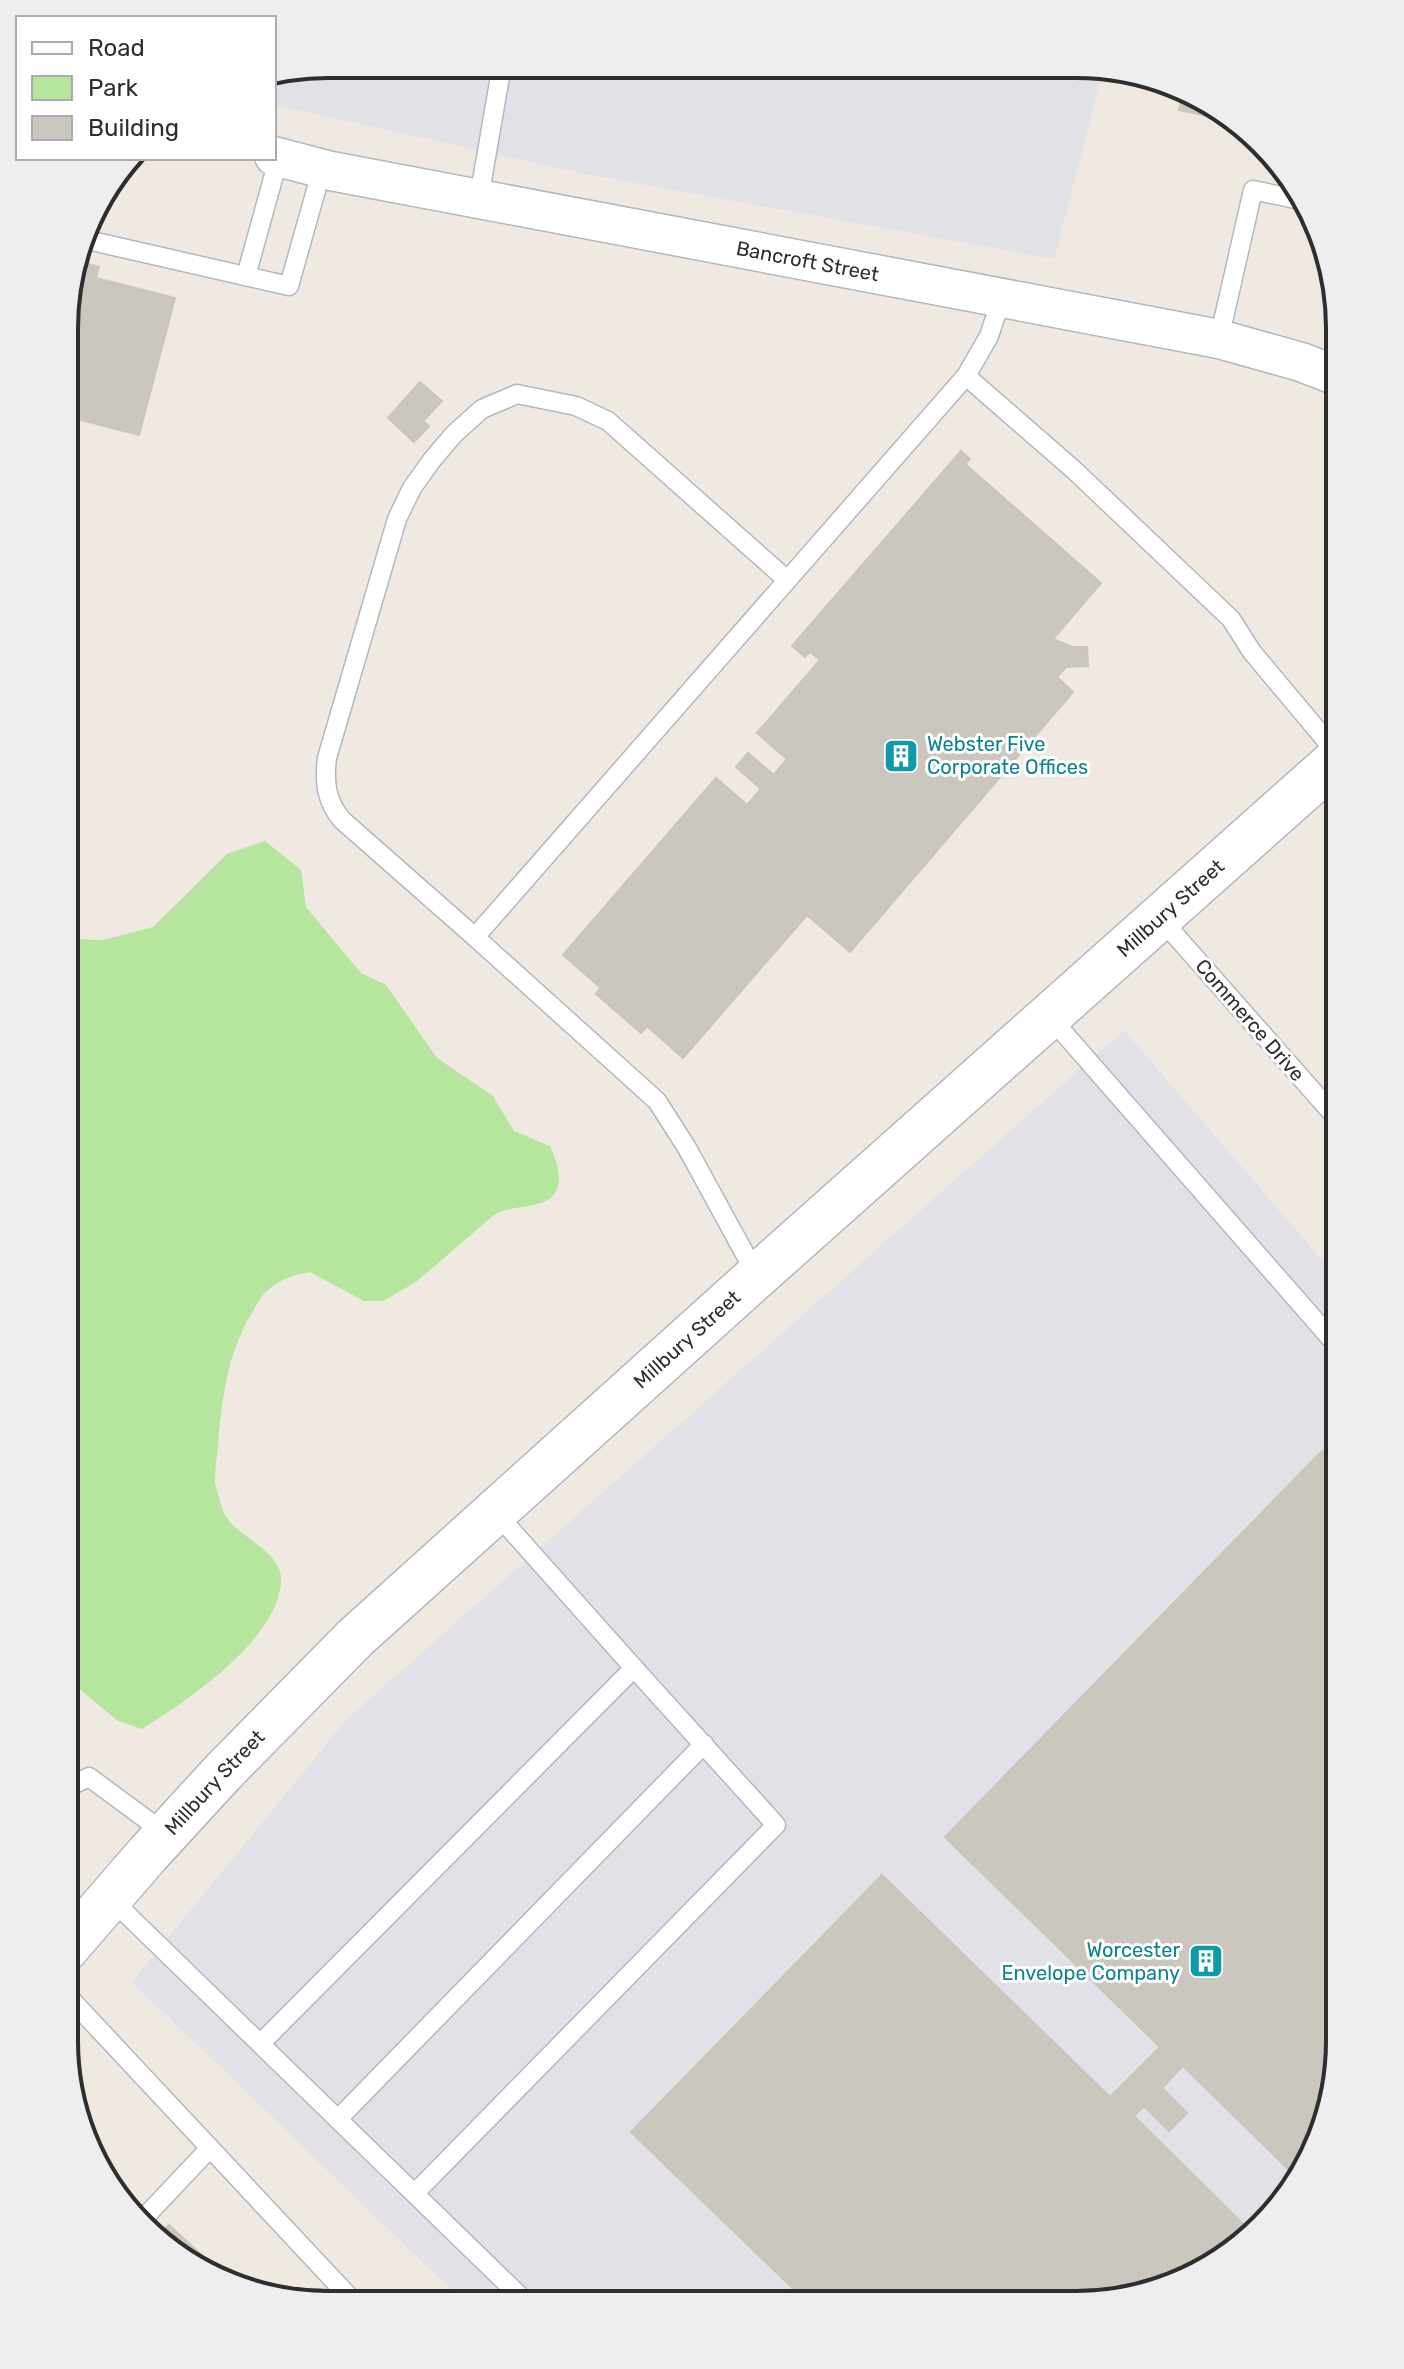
<svg xmlns="http://www.w3.org/2000/svg" width="1404" height="2369" font-family="Rubik,sans-serif">
<rect width="100%" height="100%" fill="#efe9e1"/>
<g fill="#e3e1e8">
<path d="M 328,64 L 1104,66 L 1054,259 L 585,174 L 274,105 L 274,75 Z"/>
<path d="M 1124,1030 L 1340,1281 L 1339,2059 L 1326,2127 L 1286,2202 L 1177,2285 L 1077,2305 L 465,2303 L 132,1982 L 346,1720 Z"/>
</g>
<path fill="#b6e59e" d="M 265,841 L 301,870 L 306,907 L 361,973 L 386,985 L 437,1058 L 493,1096 L 514,1131 L 550,1146 C 560,1167 568,1197 537,1204 C 522,1208 509,1207 494,1215 L 416,1282 L 383,1301 L 364,1301 L 310,1272 C 293,1275 280,1279 267,1291 C 261,1296 257,1304 253,1311 C 228,1351 222,1398 218,1444 C 217,1456 215,1469 215,1481 C 216,1490 220,1501 223,1510 C 230,1536 285,1549 281,1583 C 276,1641 188,1700 142,1729 L 118,1721 L 77,1687 L 64,1669 L 65,939 L 103,940 L 153,927 L 227,854 Z"/>
<g fill="#cbc7bf" stroke="#cbc5ba" stroke-width="2">
<path d="M 897,66 L 926,66 L 912,70 Z"/>
<path d="M 1182,96 L 1237,119 L 1241,123 L 1179,110 Z"/>
<path d="M 76,261 L 99,267 L 96,278 L 175,298 L 139,435 L 66,416 L 66,401 L 70,387 L 66,386 L 66,294 Z"/>
<path d="M 420,382 L 442,401 L 423,421 L 429,426 L 414,442 L 388,418 Z"/>
<path d="M 961,451 L 970,459 L 965,464 L 1101,583 L 1053,639 L 1072,647 L 1087,647 L 1088,666 L 1066,667 L 1057,677 L 1073,692 L 850,952 L 807,915 L 683,1058 L 647,1026 L 641,1033 L 596,994 L 601,988 L 563,955 L 716,778 L 747,805 L 761,789 L 736,767 L 748,753 L 774,775 L 787,759 L 757,733 L 820,660 L 810,652 L 805,657 L 792,646 Z"/>
<path d="M 1322,1451 L 1340,1468 L 1339,2059 L 1326,2127 L 1298,2179 L 1183,2066 L 1162,2088 L 1187,2113 L 1169,2131 L 1144,2106 L 1134,2116 L 1249,2230 L 1177,2285 L 1077,2305 L 809,2304 L 631,2132 L 882,1875 L 1110,2097 L 1160,2047 L 945,1837 Z"/>
<path d="M 169,2225 L 220,2272 L 167,2251 L 157,2237 Z"/>
</g>
<g fill="none" stroke-linecap="round" stroke-linejoin="round">
<g stroke="#b4b7c1" stroke-width="21">
<g id="lane">
<path d="M 479,198 L 502,65"/>
<path d="M 83,239 L 289,286 L 322,169"/>
<path d="M 246,276 L 279,157"/>
<path d="M 1002,297 L 989,336 L 966,376 L 1074,470 L 1231,619 L 1252,652 L 1340,757"/>
<path d="M 1219,339 L 1253,190 L 1300,200"/>
<path d="M 1160,918 L 1340,1122"/>
<path d="M 475,937 L 342,820 C 326,801 324,782 327,758 L 397,519 L 412,488 L 432,460 L 454,434 L 482,409 L 517,394 L 576,406 L 608,421 L 787,580"/>
<path d="M 1049,1016 L 1340,1349"/>
<path d="M 757,1276 L 687,1148 L 657,1101 L 475,937 L 966,376"/>
<path d="M 495,1512 L 634,1668"/>
<path d="M 64,1789 L 89,1777 L 166,1834"/>
<path d="M 110,1898 L 527,2303"/>
<path d="M 64,1992 L 355,2303"/>
<path d="M 261,2043 L 634,1668 L 776,1825 L 415,2193"/>
<path d="M 338,2119 L 704,1744"/>
<path d="M 143,2219 L 210,2148"/>
</g>
</g>
<g stroke="#b4b7c1" stroke-width="41">
<g id="street">
<path id="s1" d="M 274,156 L 331,171 L 1219,339 L 1301,362 L 1340,377"/>
</g>
</g>
<g stroke="#b4b7c1" stroke-width="47">
<g id="secondary">
<path id="s2" d="M 64,1951 L 147,1855 L 224,1771 L 355,1638 L 757,1276 L 1340,757"/>
</g>
</g>
<use href="#lane" stroke="#fff" stroke-width="18"/>
<use href="#street" stroke="#fff" stroke-width="38"/>
<use href="#secondary" stroke="#fff" stroke-width="44"/>
</g>
<defs>
<g id="building-square" transform="scale(1.8)"><rect x="-9" y="-9" width="18" height="18" rx="4" fill="#0f9aa8" stroke="#fff"/><path d="M-4-6H4V6H1V3H-1V6H-4ZM-2.5-4.3h1.7v1.8h-1.7ZM.8-4.3h1.7v1.8H.8ZM-2.5-1h1.7V.8h-1.7ZM.8-1h1.7V.8H.8Z" fill="#fff"/></g>
</defs>
<g fill-rule="evenodd">
<use href="#building-square" x="901" y="756"/>
<use href="#building-square" x="1206" y="1961"/>
</g>
<g text-anchor="middle" dominant-baseline="central" stroke-width="6" stroke-linejoin="round" paint-order="stroke">
<g font-size="20" fill="#2e2e2e" stroke="#fff">
<text stroke="none"><textPath href="#s1" startOffset="544">Bancroft Street</textPath></text>
<text stroke="none"><textPath href="#s2" startOffset="1522">Millbury Street</textPath></text>
<text transform="translate(1250 1020) rotate(49)">Commerce Drive</text>
<text stroke="none"><textPath href="#s2" startOffset="874">Millbury Street</textPath></text>
<text stroke="none"><textPath href="#s2" startOffset="226">Millbury Street</textPath></text>
</g>
<g font-size="20" fill="#0d838f" stroke="#fff" text-anchor="start">
<text x="927" y="744">Webster Five<tspan x="927" dy="23">Corporate Offices</tspan></text>
<text x="1180" y="1950" text-anchor="end">Worcester<tspan x="1180" dy="23">Envelope Company</tspan></text>
</g>
</g>
<path d="M0 0H1404V2369H0ZM328 78H1076A250 250 0 0 1 1326 328V2041A250 250 0 0 1 1076 2291H328A250 250 0 0 1 78 2041V328A250 250 0 0 1 328 78Z" fill="#eee" fill-rule="evenodd"/>
<path fill="none" stroke="#2e2e2e" stroke-width="4" d="M328 78H1076A250 250 0 0 1 1326 328V2041A250 250 0 0 1 1076 2291H328A250 250 0 0 1 78 2041V328A250 250 0 0 1 328 78Z"/>
<rect x="16" y="16" width="260" height="144" fill="#ffffff" stroke="#ababab" stroke-width="2"/>
<rect x="32" y="42" width="40" height="12" fill="#ffffff" stroke="#ababab" stroke-width="2"/>
<text x="88" y="56" font-size="24" fill="#2e2e2e">Road</text>
<rect x="32" y="76" width="40" height="24" fill="#b6e59e" stroke="#ababab" stroke-width="2"/>
<text x="88" y="96" font-size="24" fill="#2e2e2e">Park</text>
<rect x="32" y="116" width="40" height="24" fill="#cbc7bf" stroke="#ababab" stroke-width="2"/>
<text x="88" y="136" font-size="24" fill="#2e2e2e">Building</text>
</svg>
